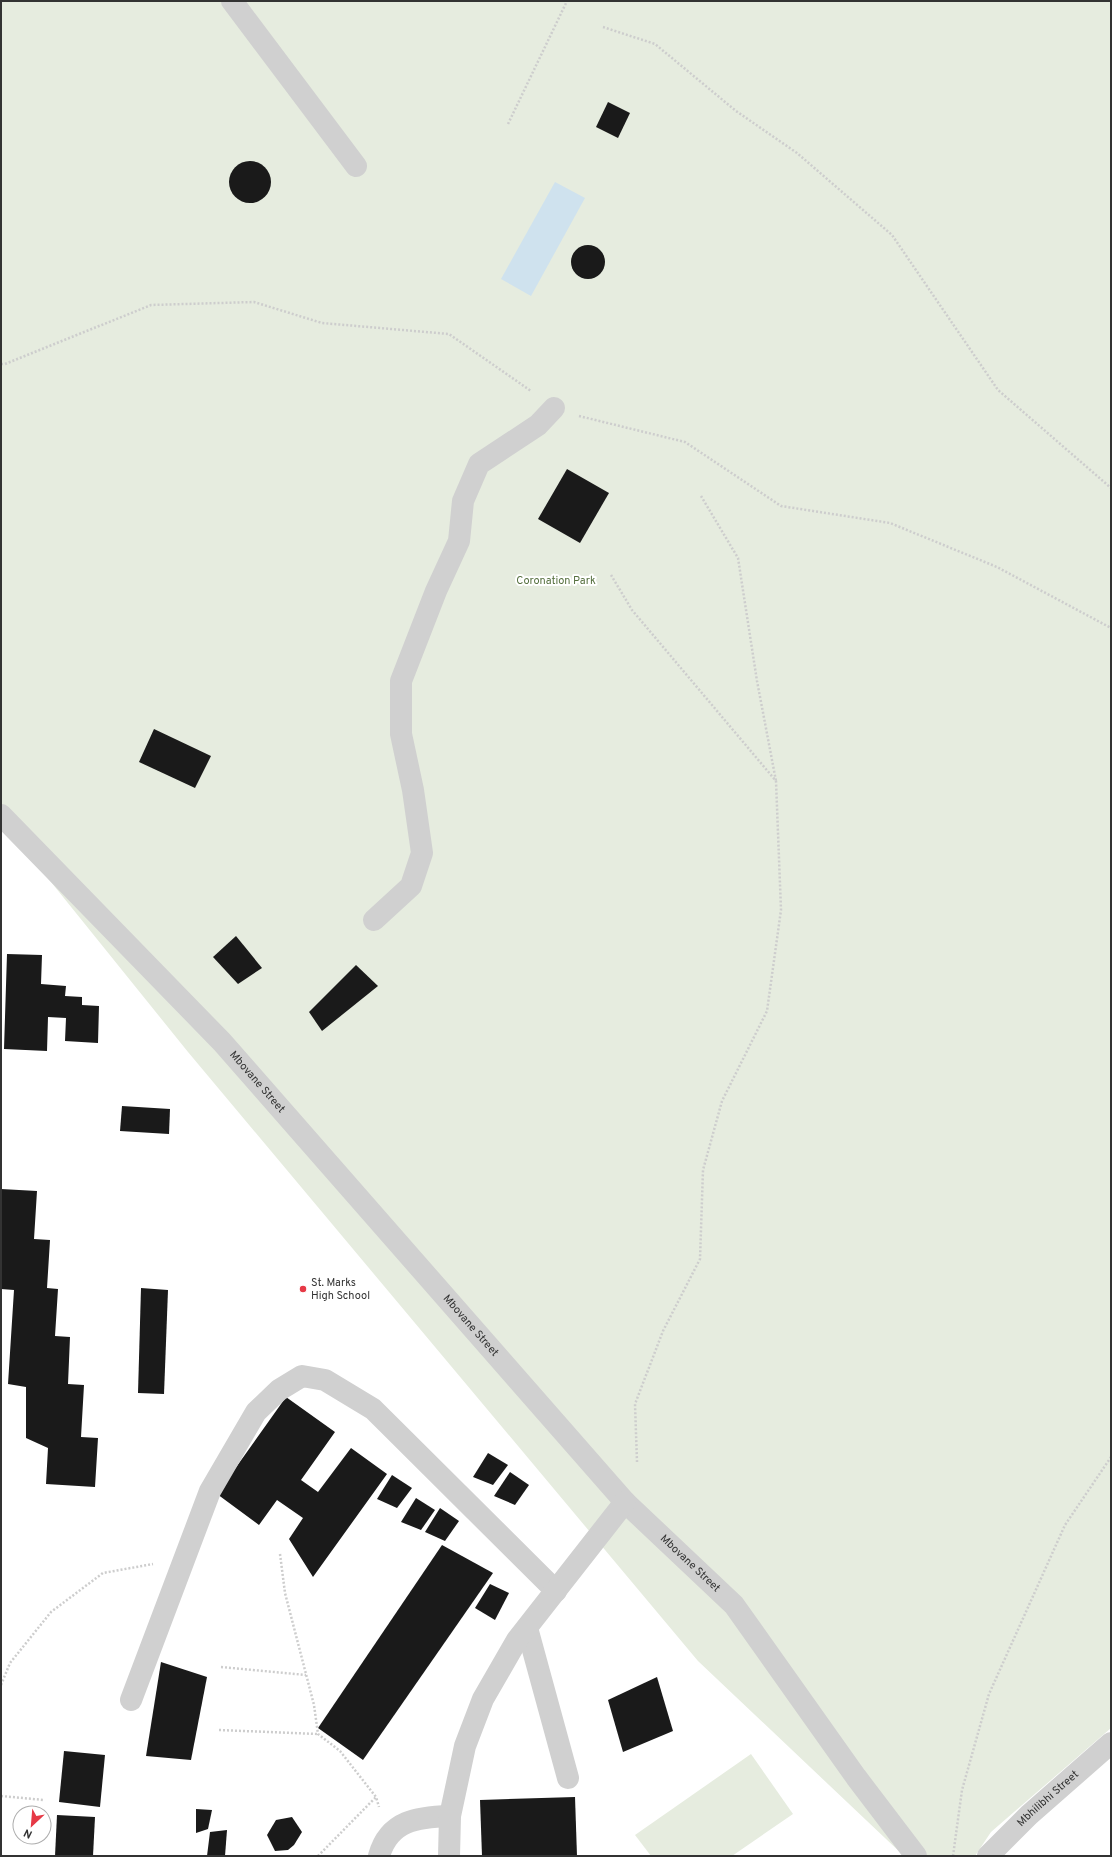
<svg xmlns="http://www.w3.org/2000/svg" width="1112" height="1857" font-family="Overpass,sans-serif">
<rect width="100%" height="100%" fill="#fff"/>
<g fill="#e6ecdf">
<path d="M 1,1 L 1111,1 L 1111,1728 L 991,1832 L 975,1856 L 904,1856 L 698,1661 L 188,1052 L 1,820 Z"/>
<path d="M 751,1754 L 793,1814 L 732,1856 L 651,1856 L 635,1835 Z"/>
</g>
<path fill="#cfe2ee" d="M 555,182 L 585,198 L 531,296 L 501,279 Z"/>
<g fill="#1a1a1a">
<path d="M 608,102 L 630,113 L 618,138 L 596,127 Z"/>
<circle cx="250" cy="182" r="21"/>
<circle cx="588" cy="262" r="17"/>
<path d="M 567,469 L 609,493 L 580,543 L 538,519 Z"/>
<path d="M 154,729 L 211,756 L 195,788 L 139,762 Z"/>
<path d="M 236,936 L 262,968 L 238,984 L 213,957 Z"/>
<path d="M 7,954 L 42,955 L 41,984 L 66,986 L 65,996 L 82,997 L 82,1005 L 99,1006 L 98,1043 L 65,1041 L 66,1018 L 48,1017 L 47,1051 L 4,1049 Z"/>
<path d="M 356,965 L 378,986 L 322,1031 L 309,1012 Z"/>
<path d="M 122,1106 L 170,1109 L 169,1134 L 120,1131 Z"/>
<path d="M 1,1189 L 37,1191 L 34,1239 L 50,1240 L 47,1288 L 58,1289 L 55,1336 L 70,1337 L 68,1384 L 84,1385 L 81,1437 L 98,1438 L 95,1487 L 46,1484 L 48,1448 L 26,1438 L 26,1387 L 8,1384 L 14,1290 L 1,1289 Z"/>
<path d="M 141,1288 L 168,1290 L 164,1394 L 138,1393 Z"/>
<path d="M 286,1397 L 335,1432 L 301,1480 L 318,1492 L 351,1448 L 387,1474 L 313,1577 L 289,1539 L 303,1518 L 277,1500 L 259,1525 L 217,1494 Z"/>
<path d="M 488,1453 L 508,1465 L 493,1485 L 473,1477 Z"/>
<path d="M 510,1472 L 529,1485 L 515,1505 L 494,1496 Z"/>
<path d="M 392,1475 L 412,1488 L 397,1508 L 377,1499 Z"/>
<path d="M 416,1498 L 435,1510 L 421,1530 L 401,1522 Z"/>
<path d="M 440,1508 L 459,1521 L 445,1541 L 425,1532 Z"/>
<path d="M 442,1545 L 493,1573 L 363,1760 L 318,1728 Z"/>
<path d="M 490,1584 L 509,1593 L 495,1620 L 475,1608 Z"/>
<path d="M 161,1662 L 207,1677 L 191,1760 L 146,1756 Z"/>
<path d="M 657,1677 L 673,1731 L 623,1752 L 608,1700 Z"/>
<path d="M 64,1751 L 105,1755 L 100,1807 L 59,1802 Z"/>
<path d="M 575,1797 L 577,1856 L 482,1856 L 480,1800 Z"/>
<path d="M 196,1809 L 212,1810 L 208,1829 L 196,1833 Z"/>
<path d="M 57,1815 L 95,1817 L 93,1856 L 55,1856 Z"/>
<path d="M 292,1817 L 302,1832 L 294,1845 L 288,1850 L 275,1851 L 267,1835 L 276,1820 Z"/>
<path d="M 227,1830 L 225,1856 L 207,1856 L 210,1832 Z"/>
</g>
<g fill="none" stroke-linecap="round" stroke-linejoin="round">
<g stroke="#cdcdcd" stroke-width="2.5" stroke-dasharray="2 2" stroke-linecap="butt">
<path d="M 603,27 L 655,44 L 736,111 L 797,153 L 892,235 L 998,390 L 1111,488"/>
<path d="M 508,124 L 567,1"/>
<path d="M 1,364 L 5,364 L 151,305 L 254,302 L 322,323 L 449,334 L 531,391"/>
<path d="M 579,416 L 685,442 L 781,506 L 890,523 L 997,567 L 1111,628"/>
<path d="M 701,496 L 738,558 L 757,681 L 776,781"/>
<path d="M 611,575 L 632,610 L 776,781 L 781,910 L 767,1011 L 722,1101 L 703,1170 L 700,1259 L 663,1331 L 635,1404 L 637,1462"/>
<path d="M 280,1554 L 285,1593 L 314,1705 L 318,1734 L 340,1751 L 376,1797 L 379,1807"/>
<path d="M 221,1667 L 306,1675"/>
<path d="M 1,1685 L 10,1663 L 51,1612 L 103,1573 L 153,1564"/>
<path d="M 219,1730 L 318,1734"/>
<path d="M 1,1796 L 44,1800"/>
<path d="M 318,1856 L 376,1797"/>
<path d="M 953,1856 L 962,1790 L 989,1694 L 1065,1525 L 1111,1457"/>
</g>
<g stroke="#d0d0d0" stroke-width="22">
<path d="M 232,1 L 356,166"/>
<path id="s1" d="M 1,815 L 222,1042 L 625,1502 L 734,1605 L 856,1777 L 916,1856"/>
<path d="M 374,920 L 411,886 L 422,853 L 413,790 L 401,734 L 401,681 L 436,591 L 459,541 L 463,501 L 479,464 L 538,425 L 554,408"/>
<path d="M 527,1628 L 568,1778"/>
<path d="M 131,1700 L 210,1491 L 256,1412 L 279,1390 L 302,1376 L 325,1380 L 373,1409 L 556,1591"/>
<path d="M 379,1856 C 389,1820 418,1817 450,1816"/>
<path d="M 449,1856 L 450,1816 L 465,1746 L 483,1699 L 517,1640 L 625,1502"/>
<path id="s2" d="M 988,1856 L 1029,1815 L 1111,1743"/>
</g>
</g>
<circle fill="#e63946" stroke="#fff" stroke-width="1.5" cx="303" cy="1289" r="4"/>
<g text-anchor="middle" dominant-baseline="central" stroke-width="4" stroke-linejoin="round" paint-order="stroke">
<g font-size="11" fill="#56703f" stroke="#fff">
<text x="556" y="581">Coronation Park</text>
</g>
<g font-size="11" fill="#333" stroke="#fff">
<text stroke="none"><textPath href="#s1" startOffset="370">Mbovane Street</textPath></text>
<text stroke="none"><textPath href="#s1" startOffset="694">Mbovane Street</textPath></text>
<text stroke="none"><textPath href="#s1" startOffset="1018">Mbovane Street</textPath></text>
<text stroke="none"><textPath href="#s2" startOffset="83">Mbhilibhi Street</textPath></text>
</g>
<g font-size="11" fill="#333" stroke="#fff" text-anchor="start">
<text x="311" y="1283">St. Marks<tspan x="311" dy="13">High School</tspan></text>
</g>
</g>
<rect width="1112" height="1857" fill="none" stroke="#333333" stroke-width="4"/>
<g transform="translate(32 1825) rotate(206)"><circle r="19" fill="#ffffff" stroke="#adadad"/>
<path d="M0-3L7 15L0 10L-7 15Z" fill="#e63946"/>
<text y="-6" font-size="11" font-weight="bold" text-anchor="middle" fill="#333333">N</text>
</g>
</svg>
